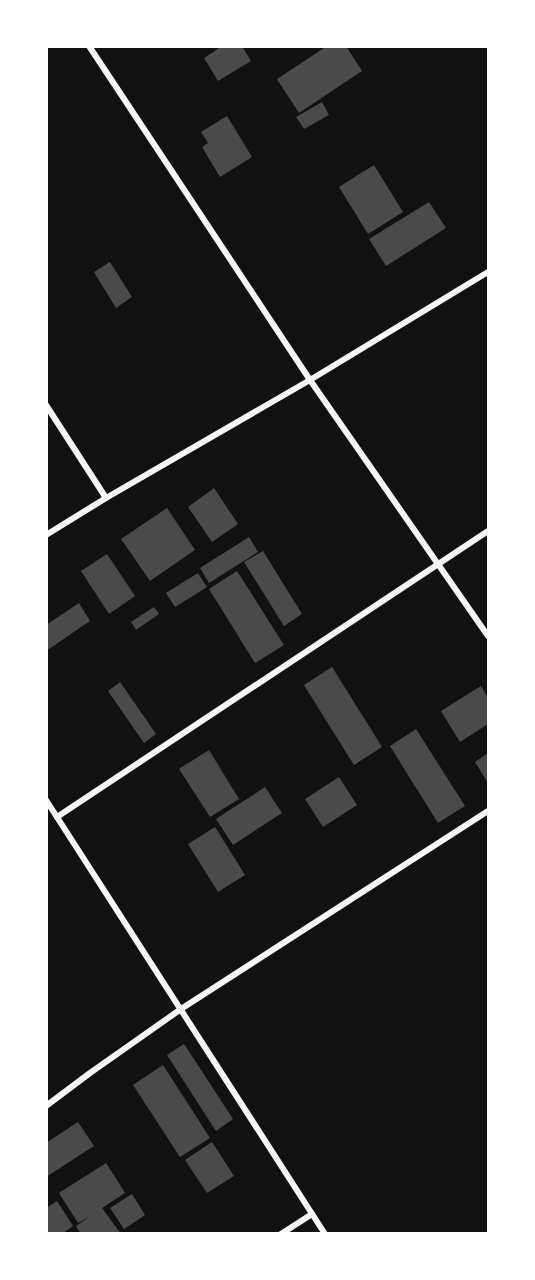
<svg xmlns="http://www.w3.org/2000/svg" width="535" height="1280" font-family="Ubuntu,sans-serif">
<rect width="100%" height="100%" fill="#111"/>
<g fill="#4a4a4a">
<path d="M 222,46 L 242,46 L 251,61 L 218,81 L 204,58 Z"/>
<path d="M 327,46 L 346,46 L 362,71 L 299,113 L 277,79 Z"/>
<path d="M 322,102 L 329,115 L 304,129 L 296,117 Z"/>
<path d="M 227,116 L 252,157 L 220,177 L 202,147 L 208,143 L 201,132 Z"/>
<path d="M 374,165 L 403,212 L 368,234 L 339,187 Z"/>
<path d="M 429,202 L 446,228 L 386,266 L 369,239 Z"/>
<path d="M 110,262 L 132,297 L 116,308 L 94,272 Z"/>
<path d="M 214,488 L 238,524 L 212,542 L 188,507 Z"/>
<path d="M 167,508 L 195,550 L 150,581 L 121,539 Z"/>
<path d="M 249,537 L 258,552 L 209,583 L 200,568 Z"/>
<path d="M 263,551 L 302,614 L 284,626 L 244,562 Z"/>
<path d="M 107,554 L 135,596 L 109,614 L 81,571 Z"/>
<path d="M 237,571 L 284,645 L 255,663 L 209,589 Z"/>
<path d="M 198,573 L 207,587 L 175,607 L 166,593 Z"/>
<path d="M 79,603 L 90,621 L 46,651 L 46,625 Z"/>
<path d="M 154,607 L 159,614 L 136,630 L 131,622 Z"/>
<path d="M 332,667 L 382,747 L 354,765 L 304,685 Z"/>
<path d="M 120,682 L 156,734 L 144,743 L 108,691 Z"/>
<path d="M 481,686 L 488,698 L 488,724 L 460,742 L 441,711 Z"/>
<path d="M 416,729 L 465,806 L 438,823 L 390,746 Z"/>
<path d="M 209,750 L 239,799 L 210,817 L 179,769 Z"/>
<path d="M 488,753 L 488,783 L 475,762 Z"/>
<path d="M 339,777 L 357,805 L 323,827 L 305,799 Z"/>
<path d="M 265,787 L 282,813 L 233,845 L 216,819 Z"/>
<path d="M 215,827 L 245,875 L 218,892 L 188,844 Z"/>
<path d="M 184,1044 L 233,1119 L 216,1131 L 167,1055 Z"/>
<path d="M 163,1065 L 210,1138 L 180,1157 L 133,1085 Z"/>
<path d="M 78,1122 L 94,1146 L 46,1177 L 46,1143 Z"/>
<path d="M 212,1142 L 234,1176 L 207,1193 L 185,1160 Z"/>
<path d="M 106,1163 L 125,1193 L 102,1208 L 121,1234 L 81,1234 L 76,1226 L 89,1217 L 78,1223 L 59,1193 Z"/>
<path d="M 132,1194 L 145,1215 L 124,1229 L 110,1208 Z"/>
<path d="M 57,1201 L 73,1226 L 62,1234 L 46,1234 L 46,1208 Z"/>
</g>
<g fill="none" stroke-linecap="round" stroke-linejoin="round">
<g stroke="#f5f5f5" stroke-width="6">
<path d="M 89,46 L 310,380 L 488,636"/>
<path d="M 46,405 L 106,498"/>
<path d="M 46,535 L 106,498 L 310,380 L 488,272"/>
<path d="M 46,800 L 325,1234"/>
<path d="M 57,817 L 488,531"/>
<path d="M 46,1106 L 90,1073 L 181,1009 L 488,811"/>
<path d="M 281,1234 L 312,1214"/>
</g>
</g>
<rect width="535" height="1280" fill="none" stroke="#ffffff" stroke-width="96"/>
</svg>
